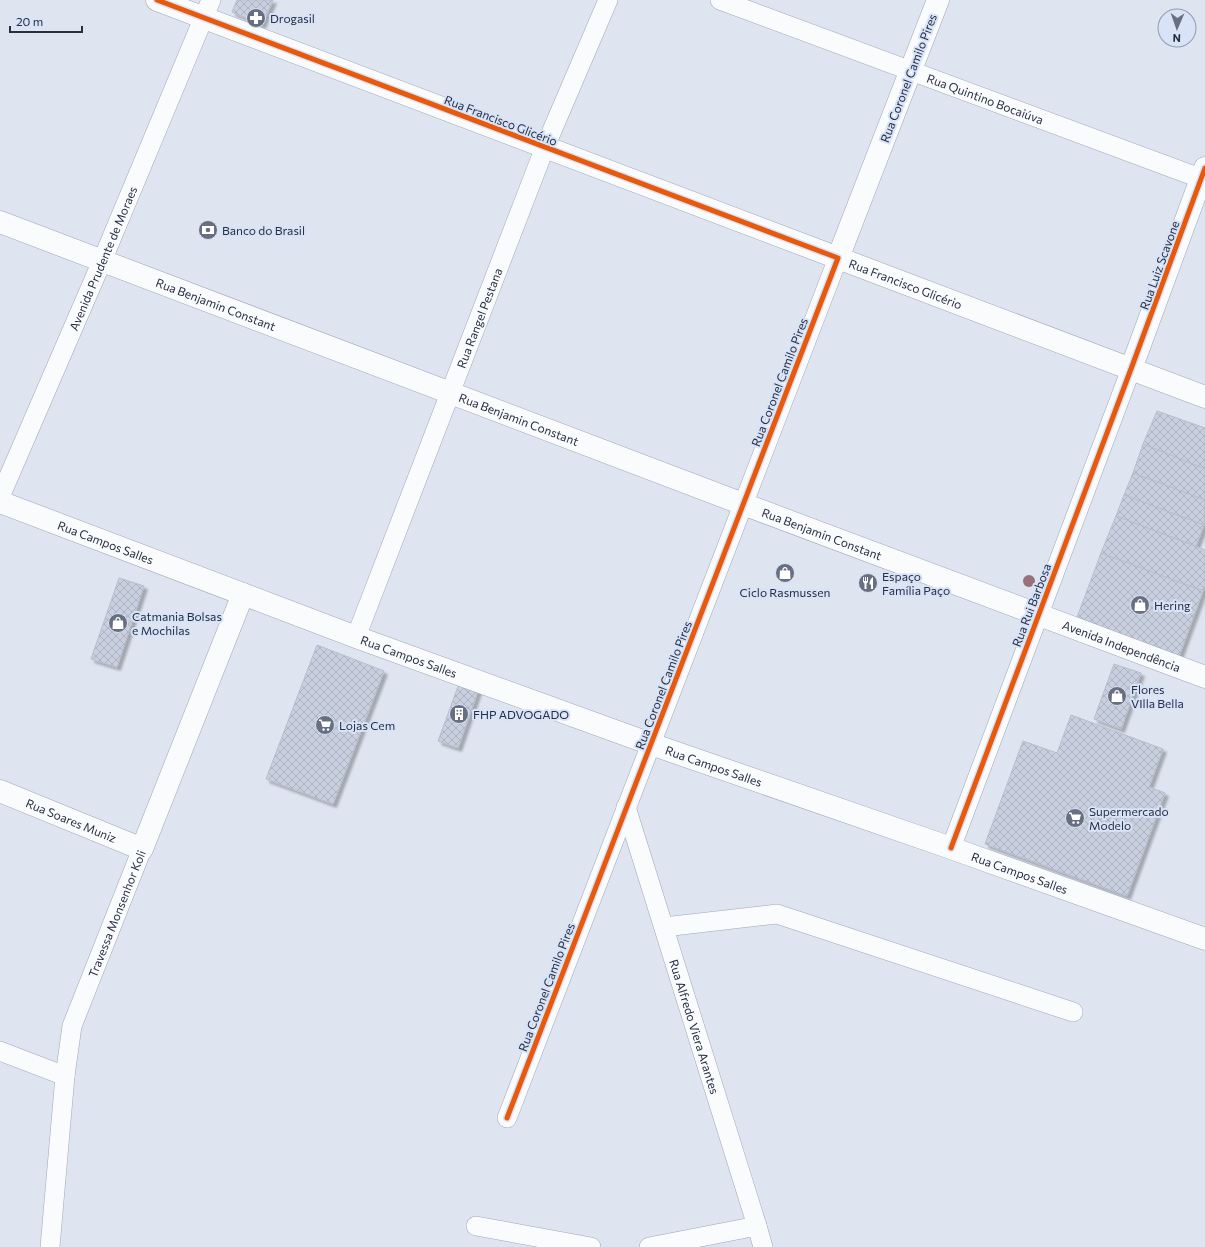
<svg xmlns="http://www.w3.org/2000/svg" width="1205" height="1247" font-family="Commissioner,sans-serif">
<defs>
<pattern id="building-cross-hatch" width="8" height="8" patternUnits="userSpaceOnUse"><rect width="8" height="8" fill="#c8cfde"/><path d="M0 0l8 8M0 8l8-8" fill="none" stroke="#acb2c0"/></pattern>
<filter id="shadow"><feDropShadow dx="3.5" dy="3.5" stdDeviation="1" flood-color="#0004"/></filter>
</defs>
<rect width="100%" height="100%" fill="#dfe5f0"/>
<g fill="url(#building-cross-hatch)" stroke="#b6bdcc" filter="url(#shadow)">
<path d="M 237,0 L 273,0 L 262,25 L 232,12 Z"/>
<path d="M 1157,411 L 1205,428 L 1205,469 L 1143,444 Z"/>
<path d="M 1143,444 L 1205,469 L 1205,500 L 1133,473 Z"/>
<path d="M 1133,473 L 1205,500 L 1204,525 L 1124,495 Z"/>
<path d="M 1124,495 L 1204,525 L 1196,546 L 1116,516 Z"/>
<path d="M 1116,516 L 1205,550 L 1205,587 L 1203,591 L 1101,553 Z"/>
<path d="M 1101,553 L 1203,591 L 1178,659 L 1076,620 Z"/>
<path d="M 119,578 L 144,586 L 117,667 L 91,659 Z"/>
<path d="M 317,645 L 384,671 L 333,804 L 266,779 Z"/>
<path d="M 1114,664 L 1141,673 L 1121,729 L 1094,719 Z"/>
<path d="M 460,681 L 479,688 L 458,748 L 438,741 Z"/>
<path d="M 1071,715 L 1163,749 L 1149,787 L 1165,793 L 1127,896 L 985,844 L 1023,741 L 1057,753 Z"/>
</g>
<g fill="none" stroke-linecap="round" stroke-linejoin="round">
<g stroke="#9fa6b4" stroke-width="20">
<g id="minor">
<path id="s1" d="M 720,0 L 1205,180"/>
<path id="s2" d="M 0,497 L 102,261 L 211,0"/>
<path id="s3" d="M 356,637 L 545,147 L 608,0"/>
<path id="s4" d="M 626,807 L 757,1226 L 763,1247"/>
<path d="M 951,848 L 1131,369"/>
<path d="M 664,927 L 777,914 L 1073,1012"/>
<path d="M 0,1051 L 65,1076"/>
<path d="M 507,1118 L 838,258"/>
<path d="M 476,1226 L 591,1247"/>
<path id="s5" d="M 50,1247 L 65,1076 L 72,1026 L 142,849"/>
<path d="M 649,1247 L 757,1226"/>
</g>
</g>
<g stroke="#9fa6b4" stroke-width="23">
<g id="tertiary">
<path d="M 157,0 L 838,258"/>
<path d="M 1131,369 L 1205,168"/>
</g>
</g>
<g stroke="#9fa6b4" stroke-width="23">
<g id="secondary">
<path id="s6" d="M 0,222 L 743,504 L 1205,677"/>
<path id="s7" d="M 0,502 L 356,637 L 651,744 L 951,848 L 1205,939"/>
<path id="s8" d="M 0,791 L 142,849 L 243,594"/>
</g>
</g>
<g stroke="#9fa6b4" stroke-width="23">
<g id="primary">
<path id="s9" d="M 938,0 L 838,258 L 1205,397"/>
</g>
</g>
<use href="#minor" stroke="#fafbfd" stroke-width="19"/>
<use href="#tertiary" stroke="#fafbfd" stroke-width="22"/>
<use href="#secondary" stroke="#fafbfd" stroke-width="22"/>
<use href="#primary" stroke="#fafbfd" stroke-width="22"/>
<g stroke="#d8e3f7" stroke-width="8">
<g id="cycleway">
<path d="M 157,0 L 838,258 L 507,1118"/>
<path d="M 951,848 L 1131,369 L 1205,168"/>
</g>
</g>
<use href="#cycleway" stroke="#e8590c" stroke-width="5"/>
</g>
<circle fill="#997178" cx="1029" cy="581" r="6"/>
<defs>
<g id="pharmacy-disc" transform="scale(1)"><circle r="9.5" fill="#676f80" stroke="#d8e3f7"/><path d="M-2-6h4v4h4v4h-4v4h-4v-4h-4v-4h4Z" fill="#fff"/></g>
<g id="bank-disc" transform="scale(1)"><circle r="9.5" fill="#676f80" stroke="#d8e3f7"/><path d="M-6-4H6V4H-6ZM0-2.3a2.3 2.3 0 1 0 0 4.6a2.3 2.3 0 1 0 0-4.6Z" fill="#fff"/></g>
<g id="shop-disc" transform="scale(1)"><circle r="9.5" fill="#676f80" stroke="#d8e3f7"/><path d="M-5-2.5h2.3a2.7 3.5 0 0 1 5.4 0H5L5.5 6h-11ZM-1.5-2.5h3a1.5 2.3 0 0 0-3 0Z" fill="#fff"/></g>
<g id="restaurant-disc" transform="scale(1)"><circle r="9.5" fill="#676f80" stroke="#d8e3f7"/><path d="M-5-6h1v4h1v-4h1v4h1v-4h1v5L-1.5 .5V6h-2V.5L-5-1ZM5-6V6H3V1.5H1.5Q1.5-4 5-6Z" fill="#fff"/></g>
<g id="building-disc" transform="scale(1)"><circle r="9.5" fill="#676f80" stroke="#d8e3f7"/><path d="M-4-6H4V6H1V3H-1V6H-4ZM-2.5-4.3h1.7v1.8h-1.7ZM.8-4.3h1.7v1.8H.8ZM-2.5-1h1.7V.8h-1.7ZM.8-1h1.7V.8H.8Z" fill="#fff"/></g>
<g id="supermarket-disc" transform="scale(1)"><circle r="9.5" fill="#676f80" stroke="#d8e3f7"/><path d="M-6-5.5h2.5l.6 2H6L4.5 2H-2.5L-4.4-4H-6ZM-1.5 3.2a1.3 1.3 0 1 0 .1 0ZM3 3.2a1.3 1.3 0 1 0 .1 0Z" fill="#fff"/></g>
</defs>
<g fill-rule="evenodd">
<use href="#pharmacy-disc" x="256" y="18"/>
<use href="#bank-disc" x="208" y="230"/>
<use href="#shop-disc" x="785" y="573"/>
<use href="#restaurant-disc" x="868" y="583"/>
<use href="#shop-disc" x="1140" y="605"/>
<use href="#shop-disc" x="118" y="623"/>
<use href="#shop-disc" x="1117" y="696"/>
<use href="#building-disc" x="459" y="714"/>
<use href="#supermarket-disc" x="325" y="725"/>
<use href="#supermarket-disc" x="1075" y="818"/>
</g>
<g text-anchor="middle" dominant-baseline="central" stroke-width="4" stroke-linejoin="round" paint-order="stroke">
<g font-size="12" fill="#262f43" stroke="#d8e3f7" text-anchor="start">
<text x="270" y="18">Drogasil</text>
<text x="222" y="230">Banco do Brasil</text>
<text x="882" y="576">Espaço<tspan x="882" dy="14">Família Paço</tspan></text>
<text x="785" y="592" text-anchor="middle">Ciclo Rasmussen</text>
<text x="1154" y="605">Hering</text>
<text x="132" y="616">Catmania Bolsas<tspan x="132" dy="14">e Mochilas</tspan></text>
<text x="1131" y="689">Flores<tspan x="1131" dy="14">VIlla Bella</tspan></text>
<text x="473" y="714">FHP ADVOGADO</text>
<text x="339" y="725">Lojas Cem</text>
<text x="1089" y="811">Supermercado<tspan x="1089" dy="14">Modelo</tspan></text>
</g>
<g font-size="12" fill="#262f43" stroke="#d8e3f7">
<text transform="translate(908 78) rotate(-69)">Rua Coronel Camilo Pires</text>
<text stroke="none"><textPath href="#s1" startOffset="283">Rua Quintino Bocaiúva</textPath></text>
<text transform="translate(501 120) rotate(21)">Rua Francisco Glicério</text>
<text stroke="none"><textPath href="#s2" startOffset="260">Avenida Prudente de Moraes</textPath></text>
<text transform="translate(1159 265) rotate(-70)">Rua Luiz Scavone</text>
<text stroke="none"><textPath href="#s9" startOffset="349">Rua Francisco Glicério</textPath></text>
<text stroke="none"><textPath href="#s6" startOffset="231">Rua Benjamin Constant</textPath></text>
<text stroke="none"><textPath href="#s3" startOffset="342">Rua Rangel Pestana</textPath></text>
<text transform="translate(779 382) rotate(-69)">Rua Coronel Camilo Pires</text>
<text stroke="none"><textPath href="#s6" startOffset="555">Rua Benjamin Constant</textPath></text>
<text stroke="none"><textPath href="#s6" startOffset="879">Rua Benjamin Constant</textPath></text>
<text stroke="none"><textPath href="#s7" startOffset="113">Rua Campos Salles</textPath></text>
<text transform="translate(1031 605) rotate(-69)">Rua Rui Barbosa</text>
<text stroke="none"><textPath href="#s6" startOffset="1199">Avenida Independência</textPath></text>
<text stroke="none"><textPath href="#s7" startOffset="437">Rua Campos Salles</textPath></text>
<text transform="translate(663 685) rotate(-69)">Rua Coronel Camilo Pires</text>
<text stroke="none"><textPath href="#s7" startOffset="761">Rua Campos Salles</textPath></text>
<text stroke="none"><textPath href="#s8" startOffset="77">Rua Soares Muniz</textPath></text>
<text stroke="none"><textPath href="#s7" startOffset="1085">Rua Campos Salles</textPath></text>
<text stroke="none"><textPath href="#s5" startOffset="343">Travessa Monsenhor Koli</textPath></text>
<text transform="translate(546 987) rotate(-69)">Rua Coronel Camilo Pires</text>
<text stroke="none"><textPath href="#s4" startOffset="230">Rua Alfredo Viera Arantes</textPath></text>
</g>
</g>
<g transform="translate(1177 28) rotate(182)"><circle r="19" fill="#d8e3f7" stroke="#919baf"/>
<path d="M0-3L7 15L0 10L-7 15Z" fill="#676f80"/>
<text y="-6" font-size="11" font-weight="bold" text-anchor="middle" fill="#262f43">N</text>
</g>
<path d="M10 26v6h72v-6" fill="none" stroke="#262f43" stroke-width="2"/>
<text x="16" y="26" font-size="12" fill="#262f43" stroke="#d8e3f7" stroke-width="3" paint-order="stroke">20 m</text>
</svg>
